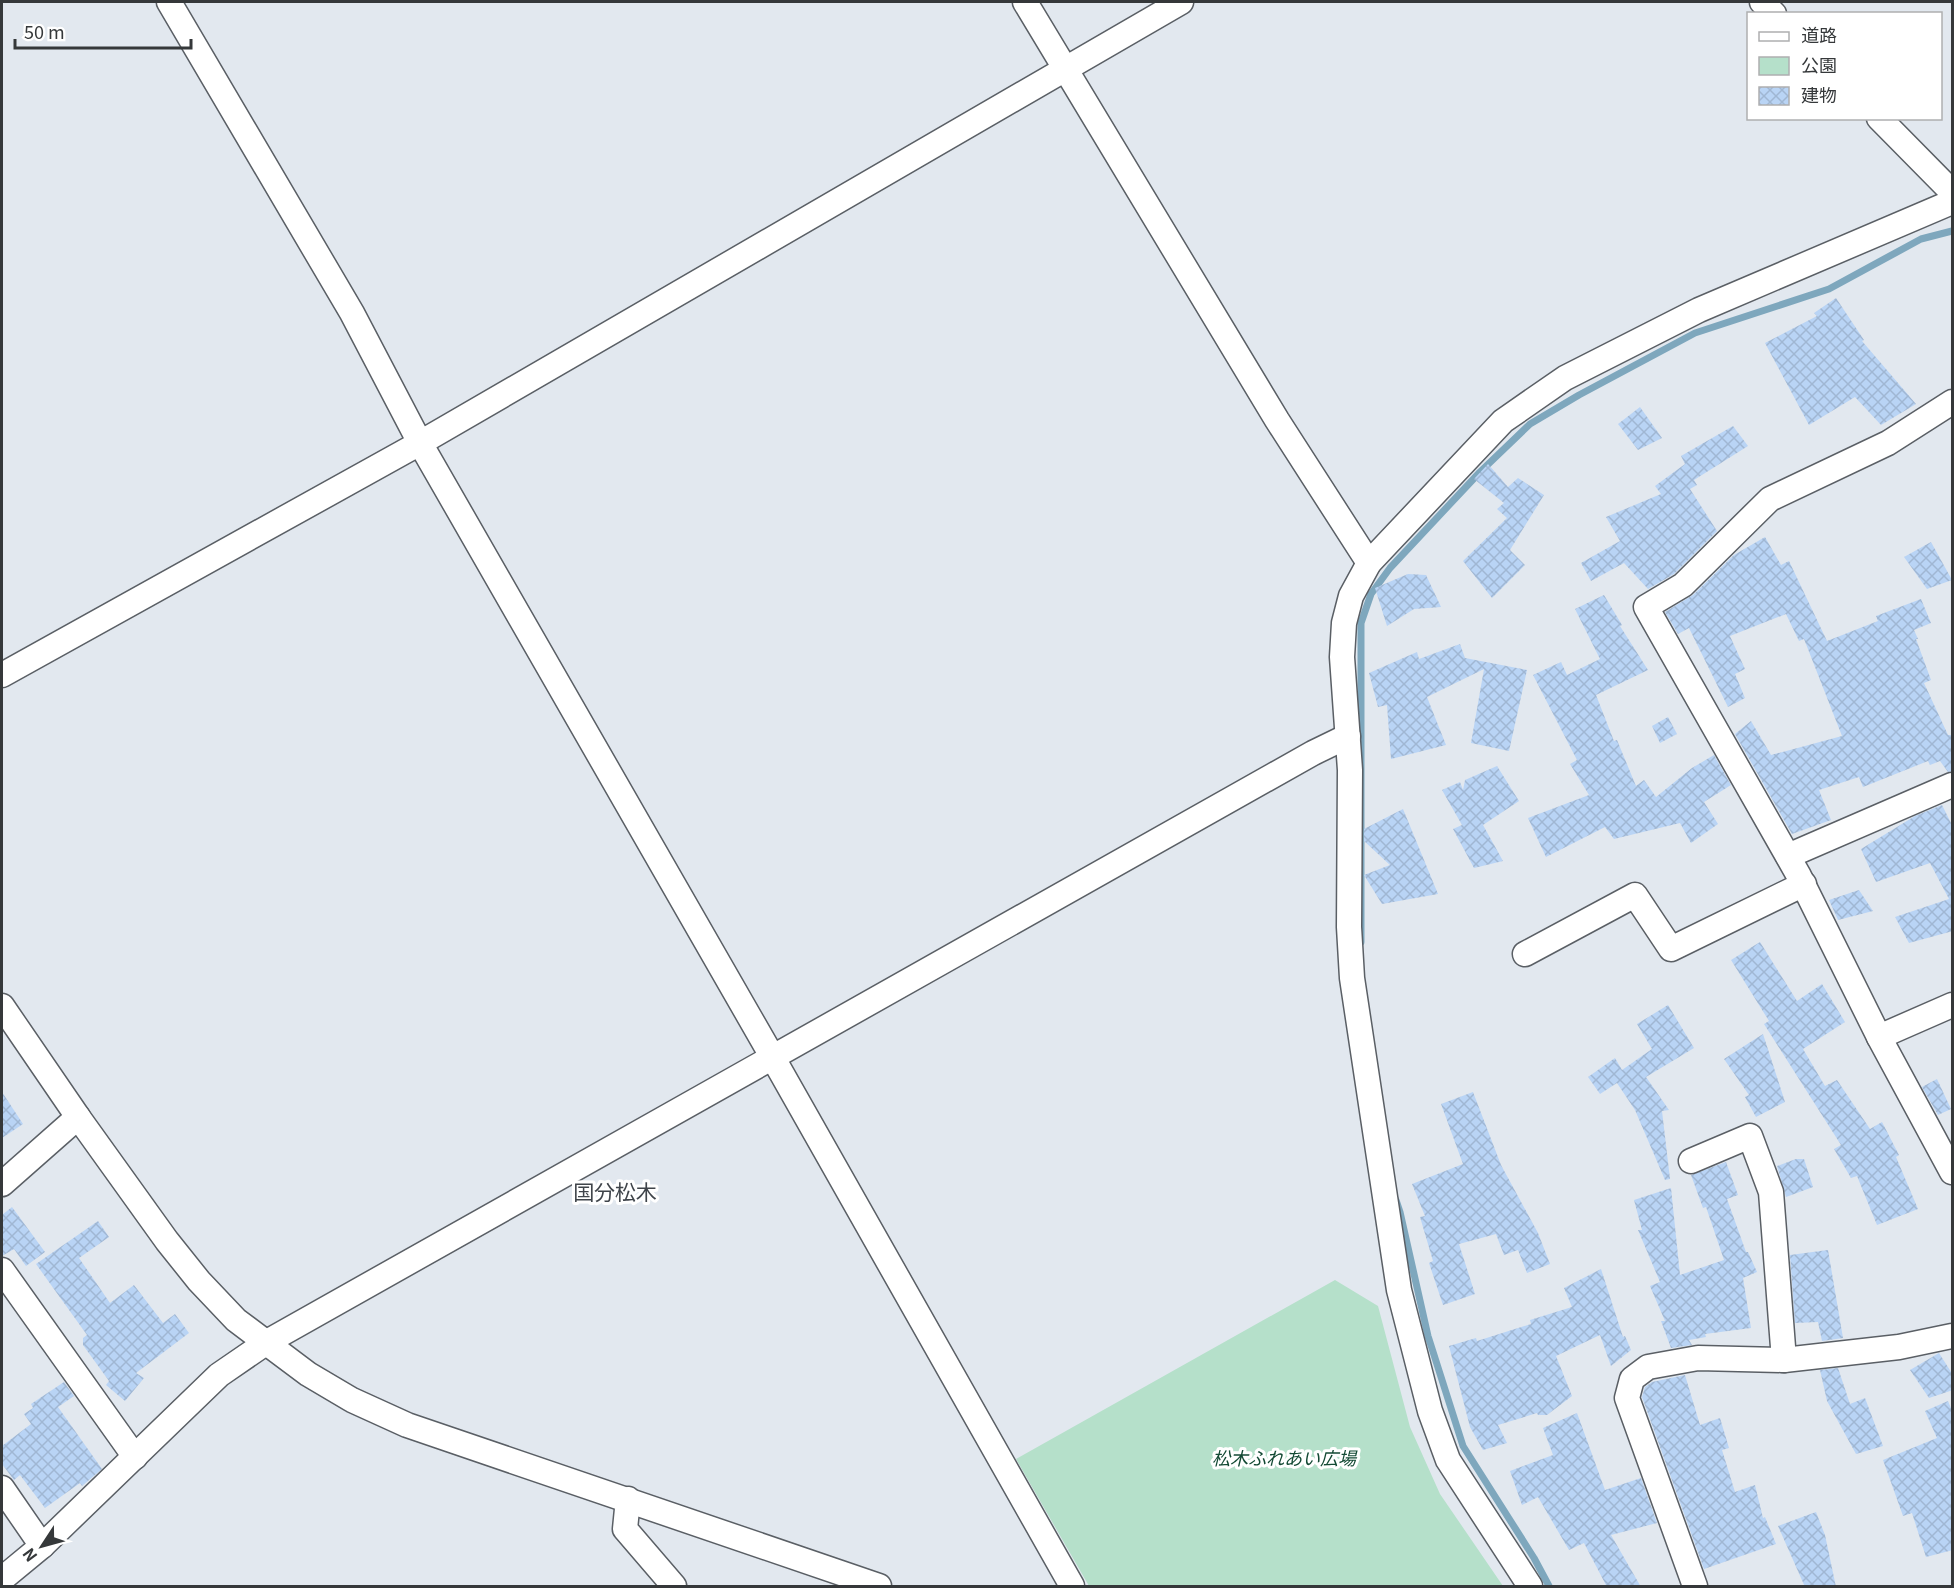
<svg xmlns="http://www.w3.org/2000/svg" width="1954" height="1588" font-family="Georgia,'Noto Sans JP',serif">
<defs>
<pattern id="building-cross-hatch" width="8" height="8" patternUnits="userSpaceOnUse" patternTransform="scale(1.5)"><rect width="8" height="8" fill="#b9d4f5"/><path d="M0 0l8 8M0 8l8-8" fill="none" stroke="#a0b7d3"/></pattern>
</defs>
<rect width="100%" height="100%" fill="#e2e8ef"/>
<path fill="#b5e0ca" d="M 1335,1280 L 1378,1306 L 1410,1427 L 1440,1494 L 1503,1586 L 1089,1586 L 1016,1459 Z"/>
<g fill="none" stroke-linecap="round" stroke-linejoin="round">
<g stroke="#7ea7bd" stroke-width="7">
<path d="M 1361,942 L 1361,623 L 1371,594 L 1390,568 L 1480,472 L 1530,424 L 1579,395 L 1695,333 L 1829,289 L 1921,239 L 1952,231"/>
<path d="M 1396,1200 L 1400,1212 L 1428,1336 L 1463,1446 L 1534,1558 L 1549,1586"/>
</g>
</g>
<g fill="url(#building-cross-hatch)">
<path d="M 1836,298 L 1864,340 L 1862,341 L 1916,404 L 1881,425 L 1855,397 L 1809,425 L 1765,343 L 1817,316 L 1814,313 Z"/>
<path d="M 1640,407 L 1662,438 L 1638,450 L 1618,424 Z"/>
<path d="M 1733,426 L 1748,446 L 1694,480 L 1697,485 L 1690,489 L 1717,531 L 1674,574 L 1648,589 L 1624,563 L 1591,581 L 1581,563 L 1620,541 L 1606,517 L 1661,494 L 1655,486 L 1685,464 L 1681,456 Z"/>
<path d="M 1488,464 L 1508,487 L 1518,478 L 1544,495 L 1510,550 L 1525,565 L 1492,598 L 1463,561 L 1507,518 L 1497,509 L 1504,503 L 1474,479 Z"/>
<path d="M 1765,537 L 1781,565 L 1789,561 L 1827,641 L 1878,621 L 1876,616 L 1921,599 L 1931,623 L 1914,630 L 1918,639 L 1916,639 L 1931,680 L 1924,683 L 1948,735 L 1953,735 L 1953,771 L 1948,772 L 1940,761 L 1930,765 L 1928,761 L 1863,787 L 1859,777 L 1819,790 L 1831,820 L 1792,834 L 1735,734 L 1751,721 L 1771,755 L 1842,736 L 1804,639 L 1799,641 L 1786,614 L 1730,636 L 1745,669 L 1735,674 L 1745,698 L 1728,707 L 1689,628 L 1678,634 L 1665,612 L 1693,595 L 1734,555 Z"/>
<path d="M 1931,542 L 1952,580 L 1927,589 L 1904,557 Z"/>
<path d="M 1408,574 L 1426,575 L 1441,607 L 1414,609 L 1387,626 L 1375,588 Z"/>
<path d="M 1604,595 L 1622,625 L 1620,626 L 1648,670 L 1596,695 L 1614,741 L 1617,740 L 1636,786 L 1644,780 L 1656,797 L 1692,768 L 1714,755 L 1731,785 L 1704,802 L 1718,824 L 1691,843 L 1680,823 L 1614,839 L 1605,827 L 1546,857 L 1528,818 L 1589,795 L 1570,764 L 1577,760 L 1533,675 L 1561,662 L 1567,675 L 1600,659 L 1575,609 Z"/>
<path d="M 1460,644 L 1465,658 L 1527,670 L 1509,751 L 1471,743 L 1484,669 L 1427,697 L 1446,745 L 1391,759 L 1387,705 L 1378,707 L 1369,673 L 1417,652 L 1419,659 Z"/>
<path d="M 1668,717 L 1677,734 L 1660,743 L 1652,726 Z"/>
<path d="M 1497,766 L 1519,801 L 1483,825 L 1503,861 L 1474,868 L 1453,829 L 1462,825 L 1442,790 L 1460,782 L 1463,790 L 1465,780 Z"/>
<path d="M 1942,805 L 1953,827 L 1953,931 L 1909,943 L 1895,917 L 1949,899 L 1930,863 L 1876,882 L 1861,849 L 1915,816 Z"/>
<path d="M 1403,809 L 1438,894 L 1382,904 L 1364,875 L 1390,865 L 1364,841 L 1364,829 Z"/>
<path d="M 1859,890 L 1873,911 L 1838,920 L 1829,900 Z"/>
<path d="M 1760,942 L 1797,1001 L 1822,984 L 1845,1022 L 1803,1049 L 1825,1086 L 1837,1080 L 1870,1129 L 1882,1122 L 1899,1155 L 1896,1157 L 1918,1209 L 1877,1225 L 1857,1176 L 1851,1178 L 1834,1149 L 1841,1145 L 1764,1024 L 1769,1021 L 1731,960 Z"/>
<path d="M 1668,1005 L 1694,1048 L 1646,1077 L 1669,1110 L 1662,1111 L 1670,1179 L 1665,1180 L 1635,1110 L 1617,1083 L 1600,1094 L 1588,1077 L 1615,1058 L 1622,1070 L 1652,1049 L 1637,1024 Z"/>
<path d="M 1763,1034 L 1785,1102 L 1756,1117 L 1745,1097 L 1749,1095 L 1724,1059 Z"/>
<path d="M 1937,1079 L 1951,1109 L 1938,1115 L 1922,1087 Z"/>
<path d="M 2,1092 L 23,1124 L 2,1138 Z"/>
<path d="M 1473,1092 L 1501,1165 L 1538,1233 L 1550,1264 L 1527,1273 L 1518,1250 L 1504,1255 L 1496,1234 L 1459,1244 L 1475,1294 L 1443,1305 L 1429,1263 L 1433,1261 L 1420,1217 L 1425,1216 L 1412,1184 L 1463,1164 L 1441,1104 Z"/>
<path d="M 1796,1159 L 1804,1159 L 1813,1187 L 1786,1197 L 1777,1166 Z"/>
<path d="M 1726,1162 L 1738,1195 L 1727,1199 L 1746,1252 L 1748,1252 L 1757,1272 L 1743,1278 L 1751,1328 L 1705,1334 L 1706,1337 L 1689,1340 L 1692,1345 L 1671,1348 L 1661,1321 L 1665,1321 L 1650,1286 L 1660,1282 L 1638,1230 L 1642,1230 L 1634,1200 L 1671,1188 L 1680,1275 L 1724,1260 L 1706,1207 L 1703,1208 L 1691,1175 Z"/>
<path d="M 12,1207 L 45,1252 L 26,1266 L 14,1249 L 2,1256 L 2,1215 Z"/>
<path d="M 98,1221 L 109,1237 L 79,1258 L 110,1303 L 134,1285 L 163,1323 L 175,1314 L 189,1333 L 136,1373 L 144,1378 L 125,1401 L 106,1385 L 109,1381 L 83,1345 L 83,1338 L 87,1335 L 36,1264 Z"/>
<path d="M 1828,1250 L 1843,1338 L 1822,1341 L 1818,1322 L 1795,1323 L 1790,1255 Z"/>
<path d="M 1601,1269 L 1623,1337 L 1625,1336 L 1631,1350 L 1611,1366 L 1600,1335 L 1556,1356 L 1572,1396 L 1547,1415 L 1538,1415 L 1537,1413 L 1498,1425 L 1507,1443 L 1483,1450 L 1470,1427 L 1449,1346 L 1476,1338 L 1477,1341 L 1531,1324 L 1530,1320 L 1572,1307 L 1564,1288 Z"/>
<path d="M 1939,1353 L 1953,1375 L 1953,1390 L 1929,1398 L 1910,1370 Z"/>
<path d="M 1838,1368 L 1850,1404 L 1865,1398 L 1883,1446 L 1856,1454 L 1827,1401 L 1820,1370 Z"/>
<path d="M 1685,1375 L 1700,1425 L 1720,1418 L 1729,1448 L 1722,1450 L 1735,1492 L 1755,1485 L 1763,1518 L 1765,1517 L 1776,1544 L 1704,1569 L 1642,1397 L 1645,1387 L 1652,1382 Z"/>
<path d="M 64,1382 L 74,1396 L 58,1407 L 102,1469 L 82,1486 L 80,1483 L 45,1508 L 20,1475 L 14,1480 L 2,1464 L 2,1446 L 31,1424 L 24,1414 L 33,1408 L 31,1404 Z"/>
<path d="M 1948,1401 L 1953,1413 L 1953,1550 L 1926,1557 L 1912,1513 L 1903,1516 L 1883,1460 L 1937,1438 L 1925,1411 Z"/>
<path d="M 1577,1413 L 1605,1490 L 1641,1478 L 1657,1523 L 1611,1535 L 1641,1587 L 1607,1587 L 1584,1543 L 1569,1550 L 1538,1497 L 1522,1505 L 1510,1471 L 1553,1455 L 1543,1428 Z"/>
<path d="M 1816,1512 L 1825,1535 L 1836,1587 L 1805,1587 L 1778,1526 Z"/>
</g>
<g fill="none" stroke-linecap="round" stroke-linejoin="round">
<g stroke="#5a5f65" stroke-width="27">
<g id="minor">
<path d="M 169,2 L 352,313 L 420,443 L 773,1058 L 1072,1586"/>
<path d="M 1025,2 L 1277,420 L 1369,563"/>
<path d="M 1762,2 L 1774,14"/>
<path d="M 1879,118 L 1952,192"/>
<path d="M 1952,402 L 1888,443 L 1770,499 L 1683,585 L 1646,607 L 1799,876 L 1879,1037 L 1952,1172"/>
<path d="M 2,675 L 420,443 L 1181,2"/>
<path d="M 1788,856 L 1952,785"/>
<path d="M 1525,954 L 1635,895 L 1671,949 L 1804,884"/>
<path d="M 2,1006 L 78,1117 L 167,1241 L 199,1281 L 236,1320 L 308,1374 L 352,1400 L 407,1425 L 879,1586"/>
<path d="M 1879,1037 L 1952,1005"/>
<path d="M 1691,1161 L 1750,1136 L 1771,1192 L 1784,1360"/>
<path d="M 2,1184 L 78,1117"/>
<path d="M 2,1270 L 135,1457"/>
<path d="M 2,1488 L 42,1546"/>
<path d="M 628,1499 L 625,1529 L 674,1586"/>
<path d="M 2,1579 L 42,1546 L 219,1375 L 267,1342 L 1313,753 L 1348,736"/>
<path d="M 1530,1586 L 1448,1460 L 1430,1411 L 1399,1290 L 1352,978 L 1349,927 L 1350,770 L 1342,657 L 1344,623 L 1351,596 L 1369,563 L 1503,421 L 1565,378 L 1699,310 L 1952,202"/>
<path d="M 1695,1586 L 1627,1398 L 1632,1379 L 1648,1367 L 1698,1358 L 1784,1360 L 1899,1347 L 1952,1336"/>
</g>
</g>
<use href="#minor" stroke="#fff" stroke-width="24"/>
</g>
<g text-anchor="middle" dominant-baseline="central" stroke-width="6" stroke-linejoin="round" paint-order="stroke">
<g font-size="18" font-style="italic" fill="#134a34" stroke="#fff">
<text x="1284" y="1457">松木ふれあい広場</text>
</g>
<g font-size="21" fill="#3f444a" stroke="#fff">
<text x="615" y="1191">国分松木</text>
</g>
</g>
<rect width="1954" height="1588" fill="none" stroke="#35383a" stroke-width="6"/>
<rect x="1747" y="12" width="195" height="108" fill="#ffffff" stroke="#aeafb0" stroke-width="1.5"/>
<rect x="1759" y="32" width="30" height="9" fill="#ffffff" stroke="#aeafb0" stroke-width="1.5"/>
<text x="1801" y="42" font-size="18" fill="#35383a">道路</text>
<rect x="1759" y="57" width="30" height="18" fill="#b5e0ca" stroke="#aeafb0" stroke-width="1.5"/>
<text x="1801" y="72" font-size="18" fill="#35383a">公園</text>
<rect x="1759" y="87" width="30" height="18" fill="url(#building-cross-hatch)" stroke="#aeafb0" stroke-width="1.5"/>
<text x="1801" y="102" font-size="18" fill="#35383a">建物</text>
<g transform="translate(42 1546) rotate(234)" stroke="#ffffff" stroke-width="4.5" paint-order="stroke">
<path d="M0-4.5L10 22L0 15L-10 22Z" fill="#35383a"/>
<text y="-9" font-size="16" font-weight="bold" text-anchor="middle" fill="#35383a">N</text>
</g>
<path d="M15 39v9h176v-9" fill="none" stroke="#35383a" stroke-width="3"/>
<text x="24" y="39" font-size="18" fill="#35383a" stroke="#ffffff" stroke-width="4.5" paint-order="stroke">50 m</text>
</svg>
